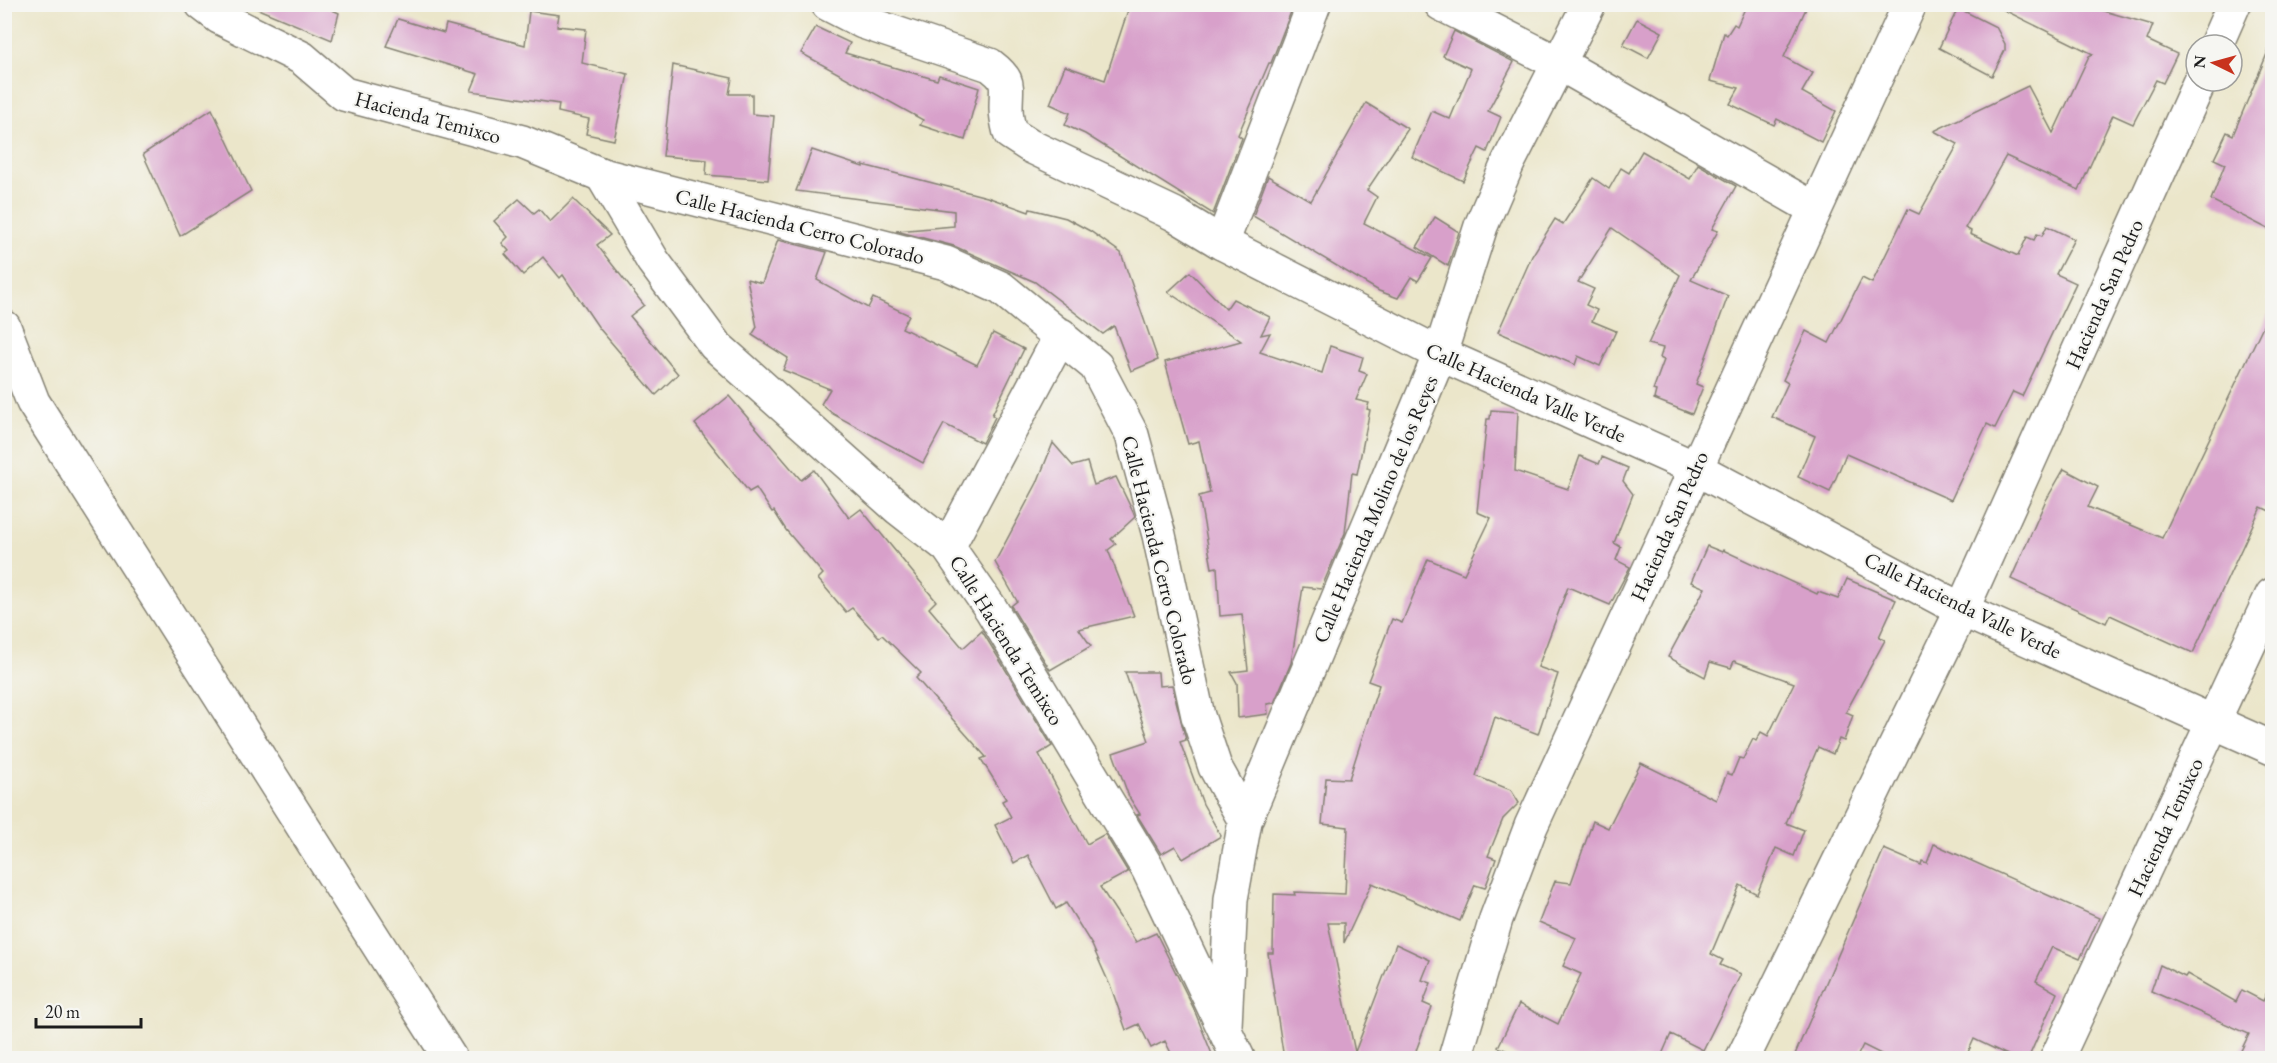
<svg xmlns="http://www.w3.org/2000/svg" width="2277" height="1063" font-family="'EB Garamond',serif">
<rect width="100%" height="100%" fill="#f6f6f2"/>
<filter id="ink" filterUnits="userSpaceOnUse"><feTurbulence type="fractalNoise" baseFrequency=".0167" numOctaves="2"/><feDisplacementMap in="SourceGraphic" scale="12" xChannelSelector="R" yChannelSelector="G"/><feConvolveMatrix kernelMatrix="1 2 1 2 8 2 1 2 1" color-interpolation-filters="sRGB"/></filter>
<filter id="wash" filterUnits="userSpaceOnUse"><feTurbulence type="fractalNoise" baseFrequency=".008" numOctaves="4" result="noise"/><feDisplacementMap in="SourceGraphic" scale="24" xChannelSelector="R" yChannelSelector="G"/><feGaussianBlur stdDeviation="1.35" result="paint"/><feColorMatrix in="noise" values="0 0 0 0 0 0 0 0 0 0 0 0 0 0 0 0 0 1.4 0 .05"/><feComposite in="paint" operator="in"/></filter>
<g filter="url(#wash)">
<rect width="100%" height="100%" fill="#ebe6ca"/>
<g id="blocks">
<g fill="#d8a0ca">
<path d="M 246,4 L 319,4 L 339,13 L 332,40 Z"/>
<path d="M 1130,4 L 1294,4 L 1271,63 L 1269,63 L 1238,135 L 1242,138 L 1213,214 L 1085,134 L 1065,125 L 1070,113 L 1050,104 L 1065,66 L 1105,80 Z"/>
<path d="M 1747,4 L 1808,4 L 1784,57 L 1813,73 L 1802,92 L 1836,111 L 1821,142 L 1777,119 L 1774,125 L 1730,104 L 1739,88 L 1710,81 L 1724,33 L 1727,35 L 1734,24 L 1737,26 Z"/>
<path d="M 1992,4 L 2080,4 L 2153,25 L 2147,40 L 2177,54 L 2163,83 L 2156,80 L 2133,124 L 2113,115 L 2079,190 L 2006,156 L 1965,228 L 1971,231 L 1970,234 L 2018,256 L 2027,237 L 2034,240 L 2037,234 L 2042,236 L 2047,226 L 2074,239 L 2056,274 L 2076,283 L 2022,396 L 2013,392 L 1995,428 L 1987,424 L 1951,500 L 1846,454 L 1830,492 L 1798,477 L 1815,436 L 1772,417 L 1788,383 L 1783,380 L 1806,331 L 1829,343 L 1862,278 L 1872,283 L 1908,209 L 1919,214 L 1958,144 L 1934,131 L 2028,86 L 2053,133 L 2089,56 L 2093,54 Z"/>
<path d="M 1958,8 L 1996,27 L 2005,44 L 2005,50 L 1992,76 L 1939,48 Z"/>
<path d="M 529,11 L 559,15 L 557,26 L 586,29 L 582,63 L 628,74 L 614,140 L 586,134 L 589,119 L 558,112 L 559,104 L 471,91 L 478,74 L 386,46 L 398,19 L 444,33 L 446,24 L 525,45 Z"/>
<path d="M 1637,19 L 1662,32 L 1648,58 L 1623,45 Z"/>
<path d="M 816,27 L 850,43 L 845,53 L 937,80 L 939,75 L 979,88 L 965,140 L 920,125 L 923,120 L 801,53 Z"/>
<path d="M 1454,31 L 1514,62 L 1488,111 L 1501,117 L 1487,152 L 1479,148 L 1463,181 L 1412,157 L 1432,111 L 1450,119 L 1471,69 L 1443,56 Z"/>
<path d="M 2272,42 L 2272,231 L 2211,200 L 2225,164 L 2214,159 L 2227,132 L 2233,135 Z"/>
<path d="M 673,65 L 732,78 L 729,94 L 752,94 L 752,114 L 774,116 L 768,180 L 706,175 L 707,160 L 663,156 Z"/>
<path d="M 1366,103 L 1408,129 L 1367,190 L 1377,197 L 1364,223 L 1432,258 L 1418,281 L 1411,277 L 1398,298 L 1379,291 L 1253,216 L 1268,176 L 1311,201 Z"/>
<path d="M 212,109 L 251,191 L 180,236 L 143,154 Z"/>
<path d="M 812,150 L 863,167 L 863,165 L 987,197 L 1029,212 L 1030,209 L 1066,218 L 1090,231 L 1121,253 L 1158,360 L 1131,371 L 1114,326 L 1103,334 L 1035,282 L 954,246 L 896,231 L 954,226 L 954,211 L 796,191 Z"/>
<path d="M 1642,151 L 1690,179 L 1698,164 L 1736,186 L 1712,229 L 1718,231 L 1691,280 L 1728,296 L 1696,384 L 1703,387 L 1692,414 L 1654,399 L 1656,391 L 1653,390 L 1664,360 L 1660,358 L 1663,348 L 1648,344 L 1680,275 L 1612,228 L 1578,282 L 1594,289 L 1586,305 L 1597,310 L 1592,321 L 1616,331 L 1600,366 L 1578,356 L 1575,365 L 1498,332 L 1532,256 L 1555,219 L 1563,224 L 1593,178 L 1609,189 L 1621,168 L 1629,173 Z"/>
<path d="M 519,199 L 534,213 L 539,209 L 550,222 L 573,199 L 610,235 L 597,245 L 644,305 L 630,316 L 678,374 L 656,395 L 599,328 L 563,275 L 560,278 L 543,257 L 523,275 L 505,254 L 509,251 L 502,243 L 508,237 L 494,221 Z"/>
<path d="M 1435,217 L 1459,232 L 1448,266 L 1417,247 Z"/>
<path d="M 778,240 L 827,252 L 817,280 L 868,308 L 873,298 L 909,315 L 902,328 L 977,365 L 993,333 L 1024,349 L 992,415 L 995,417 L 982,443 L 944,424 L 923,463 L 833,414 L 821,404 L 830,389 L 783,370 L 788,358 L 752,335 L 757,327 L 747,279 L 762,283 Z"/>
<path d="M 1190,272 L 1226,309 L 1233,299 L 1270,317 L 1261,335 L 1270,333 L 1260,352 L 1322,373 L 1330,346 L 1363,357 L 1359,371 L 1367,374 L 1356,400 L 1369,403 L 1367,409 L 1370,410 L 1357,474 L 1352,473 L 1345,533 L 1321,589 L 1303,587 L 1291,663 L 1274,703 L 1267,704 L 1268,714 L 1238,718 L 1237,683 L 1231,672 L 1248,670 L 1242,614 L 1220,616 L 1217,567 L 1212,568 L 1199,496 L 1210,493 L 1199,441 L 1188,444 L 1165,362 L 1241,341 L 1168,292 Z"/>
<path d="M 2272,307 L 2272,512 L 2261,507 L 2193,653 L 2110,615 L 2106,623 L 2011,579 L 2045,502 L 2064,469 L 2098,487 L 2088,507 L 2162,538 Z"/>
<path d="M 729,396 L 801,480 L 814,470 L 849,518 L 861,509 L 936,601 L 929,608 L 963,648 L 982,631 L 1052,746 L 1039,754 L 1087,844 L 1105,834 L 1128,872 L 1100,887 L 1136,942 L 1156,933 L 1193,1007 L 1214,1059 L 1174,1059 L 1165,1041 L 1151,1048 L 1139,1024 L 1126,1030 L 1112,990 L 1092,945 L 1066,903 L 1056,909 L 1028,855 L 1014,863 L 995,825 L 1011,817 L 1002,801 L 1006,799 L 981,759 L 986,757 L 916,678 L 921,673 L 882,635 L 879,637 L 852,608 L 846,612 L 818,579 L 823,574 L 786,530 L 774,511 L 772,512 L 756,488 L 749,492 L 695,424 Z"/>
<path d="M 1491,410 L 1518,412 L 1515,471 L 1568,489 L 1580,456 L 1599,464 L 1602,457 L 1628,468 L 1623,481 L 1633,494 L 1614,543 L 1621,547 L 1616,560 L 1630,567 L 1610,605 L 1568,587 L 1538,667 L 1558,674 L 1538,734 L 1495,717 L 1476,776 L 1511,790 L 1519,803 L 1503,819 L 1488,856 L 1496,859 L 1485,888 L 1475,885 L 1460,921 L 1372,883 L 1344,943 L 1344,923 L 1328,923 L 1355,1052 L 1396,944 L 1430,960 L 1422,980 L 1431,983 L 1423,1003 L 1432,1007 L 1413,1059 L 1284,1059 L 1268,953 L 1273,953 L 1274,894 L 1295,895 L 1294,892 L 1345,894 L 1348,827 L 1322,824 L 1326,778 L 1349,779 L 1379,685 L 1368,681 L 1392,619 L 1402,623 L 1428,559 L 1464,574 L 1491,518 L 1477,512 L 1487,419 L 1490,419 Z"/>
<path d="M 1053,443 L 1073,466 L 1087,462 L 1094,485 L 1116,477 L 1133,512 L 1135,517 L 1111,539 L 1116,544 L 1108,550 L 1134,616 L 1079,629 L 1091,646 L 1050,670 L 1011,606 L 1017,601 L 995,562 L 1037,483 Z"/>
<path d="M 1707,546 L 1722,552 L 1723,550 L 1817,594 L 1818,592 L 1838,599 L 1847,579 L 1896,600 L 1879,637 L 1885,640 L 1846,712 L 1853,715 L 1844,741 L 1839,739 L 1833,754 L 1818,747 L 1786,823 L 1804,830 L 1794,856 L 1776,848 L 1757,894 L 1740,885 L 1711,954 L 1723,960 L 1720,965 L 1741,974 L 1703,1050 L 1671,1034 L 1660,1059 L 1526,1059 L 1498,1047 L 1519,1004 L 1558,1024 L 1581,974 L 1563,966 L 1576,938 L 1539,922 L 1555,881 L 1571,883 L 1593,821 L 1608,828 L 1641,763 L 1716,800 L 1727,773 L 1732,775 L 1739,758 L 1743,759 L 1753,739 L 1756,741 L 1761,732 L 1768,736 L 1794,683 L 1734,661 L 1731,668 L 1710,662 L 1705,677 L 1668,657 L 1705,588 L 1691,582 Z"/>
<path d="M 1125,672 L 1158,672 L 1159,686 L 1172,685 L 1186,740 L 1180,742 L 1203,804 L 1221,836 L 1183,859 L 1175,846 L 1161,854 L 1137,815 L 1140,814 L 1129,797 L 1113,753 L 1149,741 Z"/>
<path d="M 1934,844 L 2099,918 L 2080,959 L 2052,947 L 2036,981 L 2057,993 L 2028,1059 L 2016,1059 L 1974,1039 L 1965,1059 L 1891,1059 L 1863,1045 L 1856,1059 L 1793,1059 L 1884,849 L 1921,865 L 1922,861 L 1927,863 Z"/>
<path d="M 2160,965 L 2185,977 L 2187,974 L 2236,1002 L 2242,990 L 2263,1001 L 2272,981 L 2272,1059 L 2237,1059 L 2249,1034 L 2151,991 Z"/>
</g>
</g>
</g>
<g filter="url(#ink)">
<use href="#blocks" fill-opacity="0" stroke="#848173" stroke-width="1.5"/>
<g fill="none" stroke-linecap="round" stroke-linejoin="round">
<g stroke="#848173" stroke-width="36">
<g id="minor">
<path d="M 202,4 L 219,17 L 302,58 L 344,94 L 522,142 L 602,175 L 946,263 L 1001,288 L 1096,366 L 1132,435 L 1159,535 L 1198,716 L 1215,767 L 1245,821"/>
<path d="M 828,4 L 863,22 L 990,65 C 1011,81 1006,84 1006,108 C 1006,116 1008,125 1010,133 L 1030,146 L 1174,214 L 1222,243 L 1440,354 L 1695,468 L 1962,610 L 2272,748"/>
<path d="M 1441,4 L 1560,64 L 1815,209"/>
<path d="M 2216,45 L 2234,4"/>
<path d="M 602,175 L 653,261 L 715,345 L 898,508 L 948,547 L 991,609 L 1148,869 L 1238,1058"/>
<path d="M 1222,243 L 1314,4"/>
<path d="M 4,327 L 33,402 L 450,1058"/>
<path d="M 948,547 L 1061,335"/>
<path d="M 1225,1026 L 1231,899 L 1245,821 L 1440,354 L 1481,226 L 1508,163 L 1589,4"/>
<path d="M 1455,1058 L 1496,919 L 1531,826 L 1910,4"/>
<path d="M 1743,1058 L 1962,610 L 2200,81"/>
<path d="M 2057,1058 L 2272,595"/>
</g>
</g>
<use href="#minor" stroke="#fff" stroke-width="33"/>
</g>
</g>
<g text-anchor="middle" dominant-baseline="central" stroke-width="4.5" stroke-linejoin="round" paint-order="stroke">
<g font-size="21" fill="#1c1c1c" stroke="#f6f6f2">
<text transform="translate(428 117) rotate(15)">Hacienda Temixco</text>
<text transform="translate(800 226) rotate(14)">Calle Hacienda Cerro Colorado</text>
<text transform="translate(2104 294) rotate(-66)">Hacienda San Pedro</text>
<text transform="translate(1526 392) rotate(24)">Calle Hacienda Valle Verde</text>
<text transform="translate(1375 509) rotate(-67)">Calle Hacienda Molino de los Reyes</text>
<text transform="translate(1669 526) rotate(-66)">Hacienda San Pedro</text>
<text transform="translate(1160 560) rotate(76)">Calle Hacienda Cerro Colorado</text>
<text transform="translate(1963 605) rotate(26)">Calle Hacienda Valle Verde</text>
<text transform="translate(1007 640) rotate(58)">Calle Hacienda Temixco</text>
<text transform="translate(2165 827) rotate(-65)">Hacienda Temixco</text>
</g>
</g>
<rect width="2277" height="1063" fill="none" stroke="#f6f6f2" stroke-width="24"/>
<g transform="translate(2214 63) rotate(275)"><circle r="28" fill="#f6f6f2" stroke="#9f9f9c" stroke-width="1.5"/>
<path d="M0-4.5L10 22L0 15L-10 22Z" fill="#c8321e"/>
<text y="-9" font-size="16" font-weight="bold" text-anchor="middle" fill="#1c1c1c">N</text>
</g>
<path d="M36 1018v9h105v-9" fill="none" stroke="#1c1c1c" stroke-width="3"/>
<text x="45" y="1018" font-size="18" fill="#1c1c1c" stroke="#f6f6f2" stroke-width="4.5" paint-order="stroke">20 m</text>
</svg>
